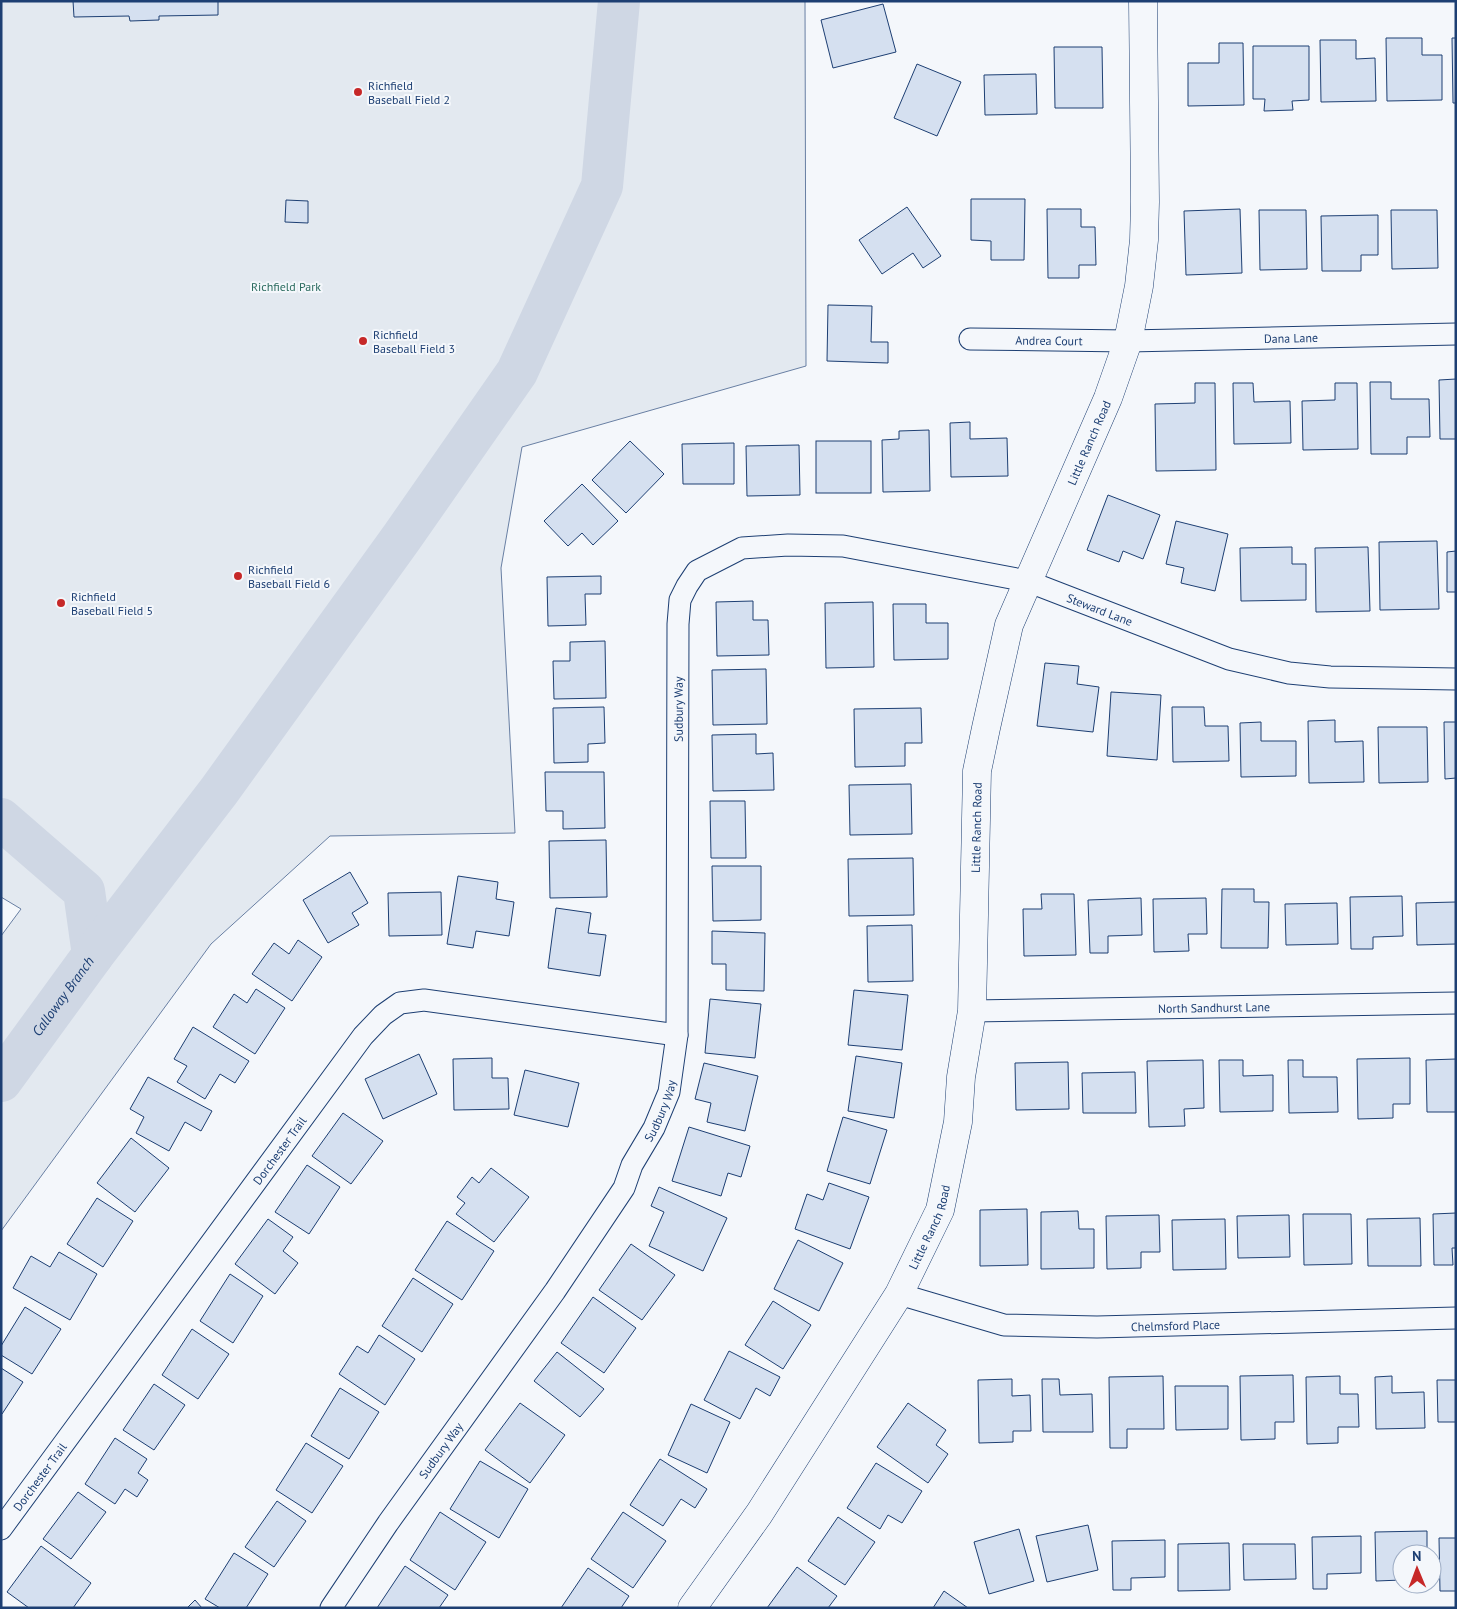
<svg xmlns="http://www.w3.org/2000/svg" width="1457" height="1609" font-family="'PT Sans',sans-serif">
<rect width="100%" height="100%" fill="#f4f7fb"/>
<path fill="#e3e9f0" stroke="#687fa3" d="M 1,1 L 805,1 L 806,366 L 522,447 L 501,568 L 515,833 L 330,836 L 211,944 L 1,1231 L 1,936 L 21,909 L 1,897 Z"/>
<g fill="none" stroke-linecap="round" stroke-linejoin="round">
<g stroke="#cfd7e4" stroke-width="42">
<path d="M 1,819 L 84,891 L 93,955"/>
<path id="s1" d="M 1,1081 L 93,955 L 219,791 L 402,537 L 517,372 L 602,186 L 619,1"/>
</g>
</g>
<g fill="#d5e0f0" stroke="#1d3f73">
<path d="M 73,1 L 218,1 L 218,15 L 159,16 L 159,20 L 130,21 L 129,16 L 74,17 Z"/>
<path d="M 883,4 L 896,52 L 833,68 L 821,20 Z"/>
<path d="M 1386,38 L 1422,38 L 1422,55 L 1442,55 L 1442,100 L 1387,101 Z"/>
<path d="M 1452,38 L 1456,38 L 1456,103 L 1453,103 Z"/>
<path d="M 1320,40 L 1356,40 L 1356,59 L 1375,58 L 1376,101 L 1321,102 Z"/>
<path d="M 1219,43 L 1243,43 L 1244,105 L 1188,106 L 1188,63 L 1219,63 Z"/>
<path d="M 1253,46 L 1309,46 L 1309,100 L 1292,101 L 1293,110 L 1264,111 L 1265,99 L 1253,99 Z"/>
<path d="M 1054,47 L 1102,47 L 1103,108 L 1055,108 Z"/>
<path d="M 917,64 L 961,82 L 937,136 L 894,118 Z"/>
<path d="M 1036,74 L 1037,114 L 985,115 L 984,75 Z"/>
<path d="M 971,199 L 1025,199 L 1024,260 L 991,260 L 991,241 L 971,240 Z"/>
<path d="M 286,200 L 308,201 L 308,223 L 285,222 Z"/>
<path d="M 907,207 L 941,256 L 923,268 L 913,253 L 882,274 L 859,240 Z"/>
<path d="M 1047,209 L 1081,209 L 1081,227 L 1095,227 L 1096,265 L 1079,265 L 1079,278 L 1048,278 Z"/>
<path d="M 1240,209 L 1242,273 L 1186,275 L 1184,211 Z"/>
<path d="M 1259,210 L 1306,210 L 1307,269 L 1260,270 Z"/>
<path d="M 1391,210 L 1437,210 L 1438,268 L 1392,269 Z"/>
<path d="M 1378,215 L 1378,255 L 1361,255 L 1361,271 L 1322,271 L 1321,216 Z"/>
<path d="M 828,305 L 872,306 L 871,342 L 888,342 L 888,363 L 827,361 Z"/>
<path d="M 1456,379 L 1456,439 L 1440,439 L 1439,380 Z"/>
<path d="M 1370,382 L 1391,382 L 1391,399 L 1429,399 L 1430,437 L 1407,437 L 1407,454 L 1371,454 Z"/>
<path d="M 1195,383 L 1215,383 L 1216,470 L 1156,471 L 1155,404 L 1195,403 Z"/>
<path d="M 1233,383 L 1253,383 L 1254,402 L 1290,401 L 1291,443 L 1234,444 Z"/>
<path d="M 1335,383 L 1357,383 L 1358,449 L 1303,450 L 1302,401 L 1335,400 Z"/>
<path d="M 970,422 L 970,439 L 1007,438 L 1008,476 L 951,477 L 950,423 Z"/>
<path d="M 929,430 L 930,491 L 883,492 L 882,440 L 899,439 L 899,431 Z"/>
<path d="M 630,441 L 664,474 L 626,513 L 592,480 Z"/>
<rect x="816" y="441" width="55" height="52"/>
<path d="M 734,443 L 734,484 L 683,484 L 682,444 Z"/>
<path d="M 799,445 L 800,495 L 747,496 L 746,446 Z"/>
<path d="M 582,484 L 618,521 L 593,545 L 582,533 L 568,546 L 544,521 Z"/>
<path d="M 1108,495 L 1160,515 L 1143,559 L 1123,551 L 1119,562 L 1087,550 Z"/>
<path d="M 1176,521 L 1228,534 L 1215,591 L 1181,583 L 1184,568 L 1166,564 Z"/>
<path d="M 1437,541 L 1439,609 L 1380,610 L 1379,542 Z"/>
<path d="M 1292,547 L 1292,564 L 1306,564 L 1306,600 L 1241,601 L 1240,548 Z"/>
<path d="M 1368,547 L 1370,611 L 1316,612 L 1315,548 Z"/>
<path d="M 1456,551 L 1456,592 L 1447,592 L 1447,552 Z"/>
<path d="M 601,576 L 601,594 L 585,594 L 586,625 L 548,626 L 547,577 Z"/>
<path d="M 753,601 L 753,620 L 768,620 L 769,655 L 717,656 L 716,602 Z"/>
<path d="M 873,602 L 874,667 L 826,668 L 825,603 Z"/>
<path d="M 893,604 L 926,604 L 926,623 L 948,623 L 948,659 L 894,660 Z"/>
<path d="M 605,641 L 606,698 L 554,699 L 553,661 L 570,661 L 570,642 Z"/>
<path d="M 1045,663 L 1079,666 L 1077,684 L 1099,687 L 1093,732 L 1037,726 Z"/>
<path d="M 766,669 L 767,724 L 713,725 L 712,670 Z"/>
<path d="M 1111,692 L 1161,695 L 1157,760 L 1107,756 Z"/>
<path d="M 604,707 L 605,743 L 588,744 L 588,762 L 554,763 L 553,708 Z"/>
<path d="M 1172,707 L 1204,707 L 1205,726 L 1228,726 L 1229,761 L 1173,762 Z"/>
<path d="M 921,708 L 922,743 L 905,743 L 905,766 L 855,767 L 854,709 Z"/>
<path d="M 1335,720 L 1335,742 L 1363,741 L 1364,782 L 1309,783 L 1308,721 Z"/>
<path d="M 1261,722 L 1261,741 L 1296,741 L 1296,776 L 1241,777 L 1240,723 Z"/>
<path d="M 1444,722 L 1456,722 L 1456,778 L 1445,779 Z"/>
<path d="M 1378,727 L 1427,727 L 1428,782 L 1379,783 Z"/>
<path d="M 756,734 L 756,754 L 773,753 L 774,790 L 713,791 L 712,735 Z"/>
<path d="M 545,772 L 604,772 L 605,828 L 563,829 L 563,811 L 546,811 Z"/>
<path d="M 911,784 L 912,834 L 850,835 L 849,785 Z"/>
<path d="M 710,801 L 745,801 L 746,858 L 711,858 Z"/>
<path d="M 606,840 L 607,897 L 550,898 L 549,841 Z"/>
<path d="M 913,858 L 914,915 L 849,916 L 848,859 Z"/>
<path d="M 712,866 L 761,866 L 761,920 L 713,921 Z"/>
<path d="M 350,872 L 368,903 L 352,913 L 359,925 L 328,943 L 303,900 Z"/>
<path d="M 458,876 L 498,882 L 496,899 L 514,902 L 509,936 L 476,931 L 473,948 L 447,944 Z"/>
<path d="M 1222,889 L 1254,889 L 1254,902 L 1269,902 L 1268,948 L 1221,948 Z"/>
<path d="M 441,892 L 442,935 L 389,936 L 388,893 Z"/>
<path d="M 1041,894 L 1074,894 L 1076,955 L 1024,956 L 1023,909 L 1042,909 Z"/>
<path d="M 1402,896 L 1403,936 L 1373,937 L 1373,949 L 1351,949 L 1350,897 Z"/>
<path d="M 1141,898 L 1142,935 L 1108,936 L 1108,953 L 1090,953 L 1088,900 Z"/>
<path d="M 1206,898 L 1207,934 L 1188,934 L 1189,951 L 1154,952 L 1153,899 Z"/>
<path d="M 1456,902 L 1456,944 L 1417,945 L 1416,903 Z"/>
<path d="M 1337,903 L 1338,944 L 1286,945 L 1285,904 Z"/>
<path d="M 556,908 L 591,913 L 588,933 L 606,935 L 600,976 L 548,968 Z"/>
<path d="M 912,925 L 913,981 L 868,982 L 867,926 Z"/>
<path d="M 712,931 L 765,933 L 764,991 L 726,990 L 726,964 L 712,964 Z"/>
<path d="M 298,940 L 322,957 L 292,1001 L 252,974 L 274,943 L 289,954 Z"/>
<path d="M 256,989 L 285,1008 L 255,1054 L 213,1027 L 234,994 L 247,1003 Z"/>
<path d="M 854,990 L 908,995 L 902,1050 L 848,1045 Z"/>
<path d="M 710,999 L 761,1004 L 755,1058 L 705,1053 Z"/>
<path d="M 193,1027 L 249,1061 L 235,1083 L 220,1074 L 205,1099 L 177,1082 L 187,1066 L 174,1059 Z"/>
<path d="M 419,1054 L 437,1094 L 383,1119 L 365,1079 Z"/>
<path d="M 856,1056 L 902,1063 L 894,1118 L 848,1111 Z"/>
<path d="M 492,1058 L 492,1078 L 508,1078 L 509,1109 L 454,1110 L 453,1059 Z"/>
<path d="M 1410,1058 L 1410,1104 L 1393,1104 L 1393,1118 L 1358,1119 L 1357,1059 Z"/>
<path d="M 1456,1059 L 1456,1112 L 1427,1112 L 1426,1060 Z"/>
<path d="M 1203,1060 L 1204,1108 L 1184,1109 L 1185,1126 L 1149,1127 L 1147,1061 Z"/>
<path d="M 1219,1060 L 1243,1060 L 1243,1076 L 1273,1075 L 1273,1111 L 1220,1112 Z"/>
<path d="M 1288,1060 L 1303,1060 L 1303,1077 L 1337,1077 L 1338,1112 L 1289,1113 Z"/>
<path d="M 1068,1062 L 1069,1109 L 1016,1110 L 1015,1063 Z"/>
<path d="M 704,1063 L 758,1076 L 745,1131 L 707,1122 L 711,1103 L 695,1099 Z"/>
<path d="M 525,1070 L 579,1083 L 568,1127 L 514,1115 Z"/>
<path d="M 1135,1072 L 1136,1113 L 1083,1113 L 1082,1073 Z"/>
<path d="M 148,1077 L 212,1111 L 201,1131 L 185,1122 L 169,1151 L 136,1133 L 144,1117 L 130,1109 Z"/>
<path d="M 343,1113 L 383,1141 L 351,1184 L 312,1156 Z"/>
<path d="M 843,1117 L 887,1130 L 870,1184 L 827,1171 Z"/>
<path d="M 689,1127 L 750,1146 L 741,1177 L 728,1173 L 721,1196 L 672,1181 Z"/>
<path d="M 131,1138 L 169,1168 L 135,1212 L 97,1183 Z"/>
<path d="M 307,1165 L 340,1187 L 309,1234 L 275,1212 Z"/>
<path d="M 491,1168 L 529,1197 L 494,1242 L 456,1214 L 465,1203 L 457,1197 L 472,1177 L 479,1183 Z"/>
<path d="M 829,1183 L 869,1197 L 850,1249 L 795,1229 L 807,1194 L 823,1200 Z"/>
<path d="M 659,1187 L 727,1218 L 703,1271 L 649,1246 L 664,1212 L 651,1206 Z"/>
<path d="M 97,1198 L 133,1221 L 103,1267 L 67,1244 Z"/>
<path d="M 1027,1209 L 1028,1265 L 980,1266 L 980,1210 Z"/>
<path d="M 1078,1211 L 1079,1229 L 1094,1229 L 1094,1268 L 1041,1269 L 1041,1212 Z"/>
<path d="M 1456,1213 L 1456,1248 L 1452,1248 L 1453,1265 L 1434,1265 L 1433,1214 Z"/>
<path d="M 1303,1214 L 1351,1214 L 1352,1264 L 1304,1265 Z"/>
<path d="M 1159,1215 L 1160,1252 L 1141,1252 L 1141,1268 L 1107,1269 L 1106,1216 Z"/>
<path d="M 1289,1215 L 1290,1257 L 1238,1258 L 1237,1216 Z"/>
<path d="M 1420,1218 L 1421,1266 L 1368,1266 L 1367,1219 Z"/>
<path d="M 268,1219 L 293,1237 L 283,1251 L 298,1263 L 275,1294 L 235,1264 Z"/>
<path d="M 1225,1219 L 1226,1269 L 1173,1270 L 1172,1220 Z"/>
<path d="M 447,1221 L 494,1251 L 462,1300 L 415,1270 Z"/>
<path d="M 798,1240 L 843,1263 L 819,1311 L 774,1289 Z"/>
<path d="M 631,1244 L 675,1275 L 642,1320 L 599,1290 Z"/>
<path d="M 59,1252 L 97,1274 L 70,1320 L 13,1288 L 31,1256 L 50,1267 Z"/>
<path d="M 230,1274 L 263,1296 L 233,1343 L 200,1321 Z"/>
<path d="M 413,1278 L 453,1304 L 422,1352 L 382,1326 Z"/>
<path d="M 593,1297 L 636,1328 L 604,1373 L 561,1343 Z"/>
<path d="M 773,1301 L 811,1325 L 783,1369 L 745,1345 Z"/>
<path d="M 25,1307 L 61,1329 L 32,1374 L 1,1355 L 1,1346 Z"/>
<path d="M 192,1329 L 229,1354 L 198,1399 L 162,1375 Z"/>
<path d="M 379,1335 L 415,1359 L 385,1405 L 339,1374 L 357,1346 L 368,1353 Z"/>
<path d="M 729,1351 L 780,1377 L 770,1396 L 756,1388 L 740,1419 L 704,1400 Z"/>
<path d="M 557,1352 L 604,1389 L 580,1417 L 534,1381 Z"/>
<path d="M 1,1368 L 23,1382 L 2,1414 L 1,1414 Z"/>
<path d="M 1293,1375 L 1294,1422 L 1275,1422 L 1275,1439 L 1241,1440 L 1240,1376 Z"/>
<path d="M 1163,1376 L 1164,1429 L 1127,1429 L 1127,1448 L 1110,1448 L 1109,1377 Z"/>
<path d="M 1340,1376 L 1340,1394 L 1358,1394 L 1359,1427 L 1338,1427 L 1338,1443 L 1307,1444 L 1306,1377 Z"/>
<path d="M 1392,1376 L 1392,1393 L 1424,1392 L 1425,1428 L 1376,1429 L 1375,1377 Z"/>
<path d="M 1012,1379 L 1012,1396 L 1030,1395 L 1031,1431 L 1013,1431 L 1013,1442 L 979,1443 L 978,1380 Z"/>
<path d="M 1042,1379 L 1059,1379 L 1060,1395 L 1092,1394 L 1093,1432 L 1043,1432 Z"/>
<path d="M 1437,1380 L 1456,1380 L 1456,1422 L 1438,1422 Z"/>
<path d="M 154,1384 L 185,1405 L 154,1450 L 123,1430 Z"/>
<path d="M 1175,1386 L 1228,1386 L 1228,1429 L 1176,1430 Z"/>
<path d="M 340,1388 L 379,1412 L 349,1459 L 311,1436 Z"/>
<path d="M 520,1403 L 565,1435 L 530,1483 L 485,1450 Z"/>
<path d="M 908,1403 L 946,1430 L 936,1445 L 948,1454 L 928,1483 L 877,1447 Z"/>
<path d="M 691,1404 L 730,1422 L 707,1473 L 668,1455 Z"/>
<path d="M 115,1438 L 147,1459 L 138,1473 L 148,1480 L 137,1497 L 125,1489 L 115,1504 L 85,1484 Z"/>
<path d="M 306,1443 L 343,1466 L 312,1513 L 276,1490 Z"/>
<path d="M 660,1459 L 707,1489 L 695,1508 L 681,1499 L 663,1526 L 630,1505 Z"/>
<path d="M 480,1461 L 528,1489 L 499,1538 L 450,1509 Z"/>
<path d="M 876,1463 L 922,1491 L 902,1523 L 888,1515 L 880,1529 L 847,1508 Z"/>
<path d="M 78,1492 L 106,1512 L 71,1559 L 43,1539 Z"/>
<path d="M 277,1501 L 306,1521 L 274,1567 L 245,1547 Z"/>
<path d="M 440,1512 L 486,1542 L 455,1590 L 410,1560 Z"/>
<path d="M 623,1512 L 666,1541 L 633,1588 L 591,1559 Z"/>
<path d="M 838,1517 L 875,1542 L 845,1585 L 808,1561 Z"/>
<path d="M 1088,1525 L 1098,1570 L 1047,1582 L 1036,1536 Z"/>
<path d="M 1019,1529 L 1034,1581 L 989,1594 L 974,1542 Z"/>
<path d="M 1427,1531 L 1427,1554 L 1402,1554 L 1402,1580 L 1376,1581 L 1375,1532 Z"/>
<path d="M 1361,1536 L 1361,1573 L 1327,1574 L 1327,1589 L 1313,1589 L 1312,1537 Z"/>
<path d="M 1439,1538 L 1456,1538 L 1456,1591 L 1440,1591 Z"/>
<path d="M 1165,1540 L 1165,1577 L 1131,1578 L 1131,1590 L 1113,1590 L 1112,1541 Z"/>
<path d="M 1229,1543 L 1230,1590 L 1178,1591 L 1178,1544 Z"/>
<path d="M 1243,1544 L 1295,1544 L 1296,1579 L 1244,1580 Z"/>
<path d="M 41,1546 L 91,1583 L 73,1608 L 29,1608 L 7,1592 Z"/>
<path d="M 234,1553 L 268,1574 L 246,1608 L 220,1608 L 205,1599 Z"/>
<path d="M 405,1566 L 448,1595 L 439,1608 L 377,1608 Z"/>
<path d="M 797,1567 L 837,1596 L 828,1608 L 767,1608 Z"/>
<path d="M 588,1568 L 629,1596 L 621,1608 L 561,1608 Z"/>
<path d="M 944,1591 L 968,1608 L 933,1608 Z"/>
<path d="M 195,1600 L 202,1608 L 187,1608 Z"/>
</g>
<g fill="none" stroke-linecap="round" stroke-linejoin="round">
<g stroke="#1d3f73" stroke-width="23">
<g id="street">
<path id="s2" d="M 970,339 L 1128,341 L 1456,334"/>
<path id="s3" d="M 972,1011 L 1456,1003"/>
<path id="s4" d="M 899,1294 L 1004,1325 L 1097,1327 L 1456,1318"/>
<path id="s5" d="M 1,1529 L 363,1036 L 383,1015 L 400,1003 L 424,1000 L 677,1035"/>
<path id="s6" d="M 331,1608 L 388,1523 L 555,1291 L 624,1188 L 632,1165 L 654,1128 L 669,1092 L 677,1035 L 678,624 L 680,600 L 687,586 L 697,571 L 742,548 L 788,545 L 843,546 L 1027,581 L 1229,659 L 1289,673 L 1330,677 L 1456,679"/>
</g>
</g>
<g stroke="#1d3f73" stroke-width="29">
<g id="secondary">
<path id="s7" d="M 692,1608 L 759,1514 L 899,1294 L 940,1210 L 958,1122 L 961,1077 L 972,1011 L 977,771 L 986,728 L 1009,625 L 1108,398 L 1128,341 L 1139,286 L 1144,240 L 1145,202 L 1143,1"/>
</g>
</g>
<use href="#street" stroke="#f4f7fb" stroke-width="21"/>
<use href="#secondary" stroke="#f4f7fb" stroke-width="28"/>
</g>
<g fill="#c62828" stroke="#f4f7fb" stroke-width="2">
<circle cx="358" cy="92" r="5"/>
<circle cx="363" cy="341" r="5"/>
<circle cx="238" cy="576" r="5"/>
<circle cx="61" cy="603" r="5"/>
</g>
<g text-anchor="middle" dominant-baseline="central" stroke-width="4" stroke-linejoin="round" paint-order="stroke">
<g font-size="12" fill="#1d3f73" stroke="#f4f7fb" text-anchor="start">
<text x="368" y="85">Richfield<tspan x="368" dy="14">Baseball Field 2</tspan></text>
<text x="373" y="334">Richfield<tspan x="373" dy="14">Baseball Field 3</tspan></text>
<text x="248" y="569">Richfield<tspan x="248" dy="14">Baseball Field 6</tspan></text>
<text x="71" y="596">Richfield<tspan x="71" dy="14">Baseball Field 5</tspan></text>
</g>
<g font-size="12" fill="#2c6c60" stroke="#f4f7fb">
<text x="286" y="286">Richfield Park</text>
</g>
<g font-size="12" fill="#1d3f73" stroke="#f4f7fb">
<text stroke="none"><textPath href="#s2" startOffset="321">Dana Lane</textPath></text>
<text stroke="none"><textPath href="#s2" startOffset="79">Andrea Court</textPath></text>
<text stroke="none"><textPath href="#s7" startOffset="1260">Little Ranch Road</textPath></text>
<text stroke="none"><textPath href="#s6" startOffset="1562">Steward Lane</textPath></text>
<text stroke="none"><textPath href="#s6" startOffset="1002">Sudbury Way</textPath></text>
<text stroke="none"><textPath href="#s7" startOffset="855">Little Ranch Road</textPath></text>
<text stroke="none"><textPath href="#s3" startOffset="242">North Sandhurst Lane</textPath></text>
<text stroke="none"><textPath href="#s6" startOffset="598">Sudbury Way</textPath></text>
<text stroke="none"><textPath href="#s5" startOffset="470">Dorchester Trail</textPath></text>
<text stroke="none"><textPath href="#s7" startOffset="450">Little Ranch Road</textPath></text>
<text stroke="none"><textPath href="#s4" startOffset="281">Chelmsford Place</textPath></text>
<text stroke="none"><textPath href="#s6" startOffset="192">Sudbury Way</textPath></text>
<text stroke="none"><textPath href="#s5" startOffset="65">Dorchester Trail</textPath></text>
</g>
<g font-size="14" font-style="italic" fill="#1d3f73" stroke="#f4f7fb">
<text stroke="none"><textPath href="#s1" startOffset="105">Calloway Branch</textPath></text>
</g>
</g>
<rect width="1457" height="1609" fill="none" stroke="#1d3f73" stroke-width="5"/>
<g transform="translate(1417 1569) rotate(359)"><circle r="24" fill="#f4f7fb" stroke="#9eadc5"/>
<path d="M0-4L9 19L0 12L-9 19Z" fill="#c62828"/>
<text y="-8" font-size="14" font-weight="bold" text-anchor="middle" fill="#1d3f73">N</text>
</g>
</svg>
